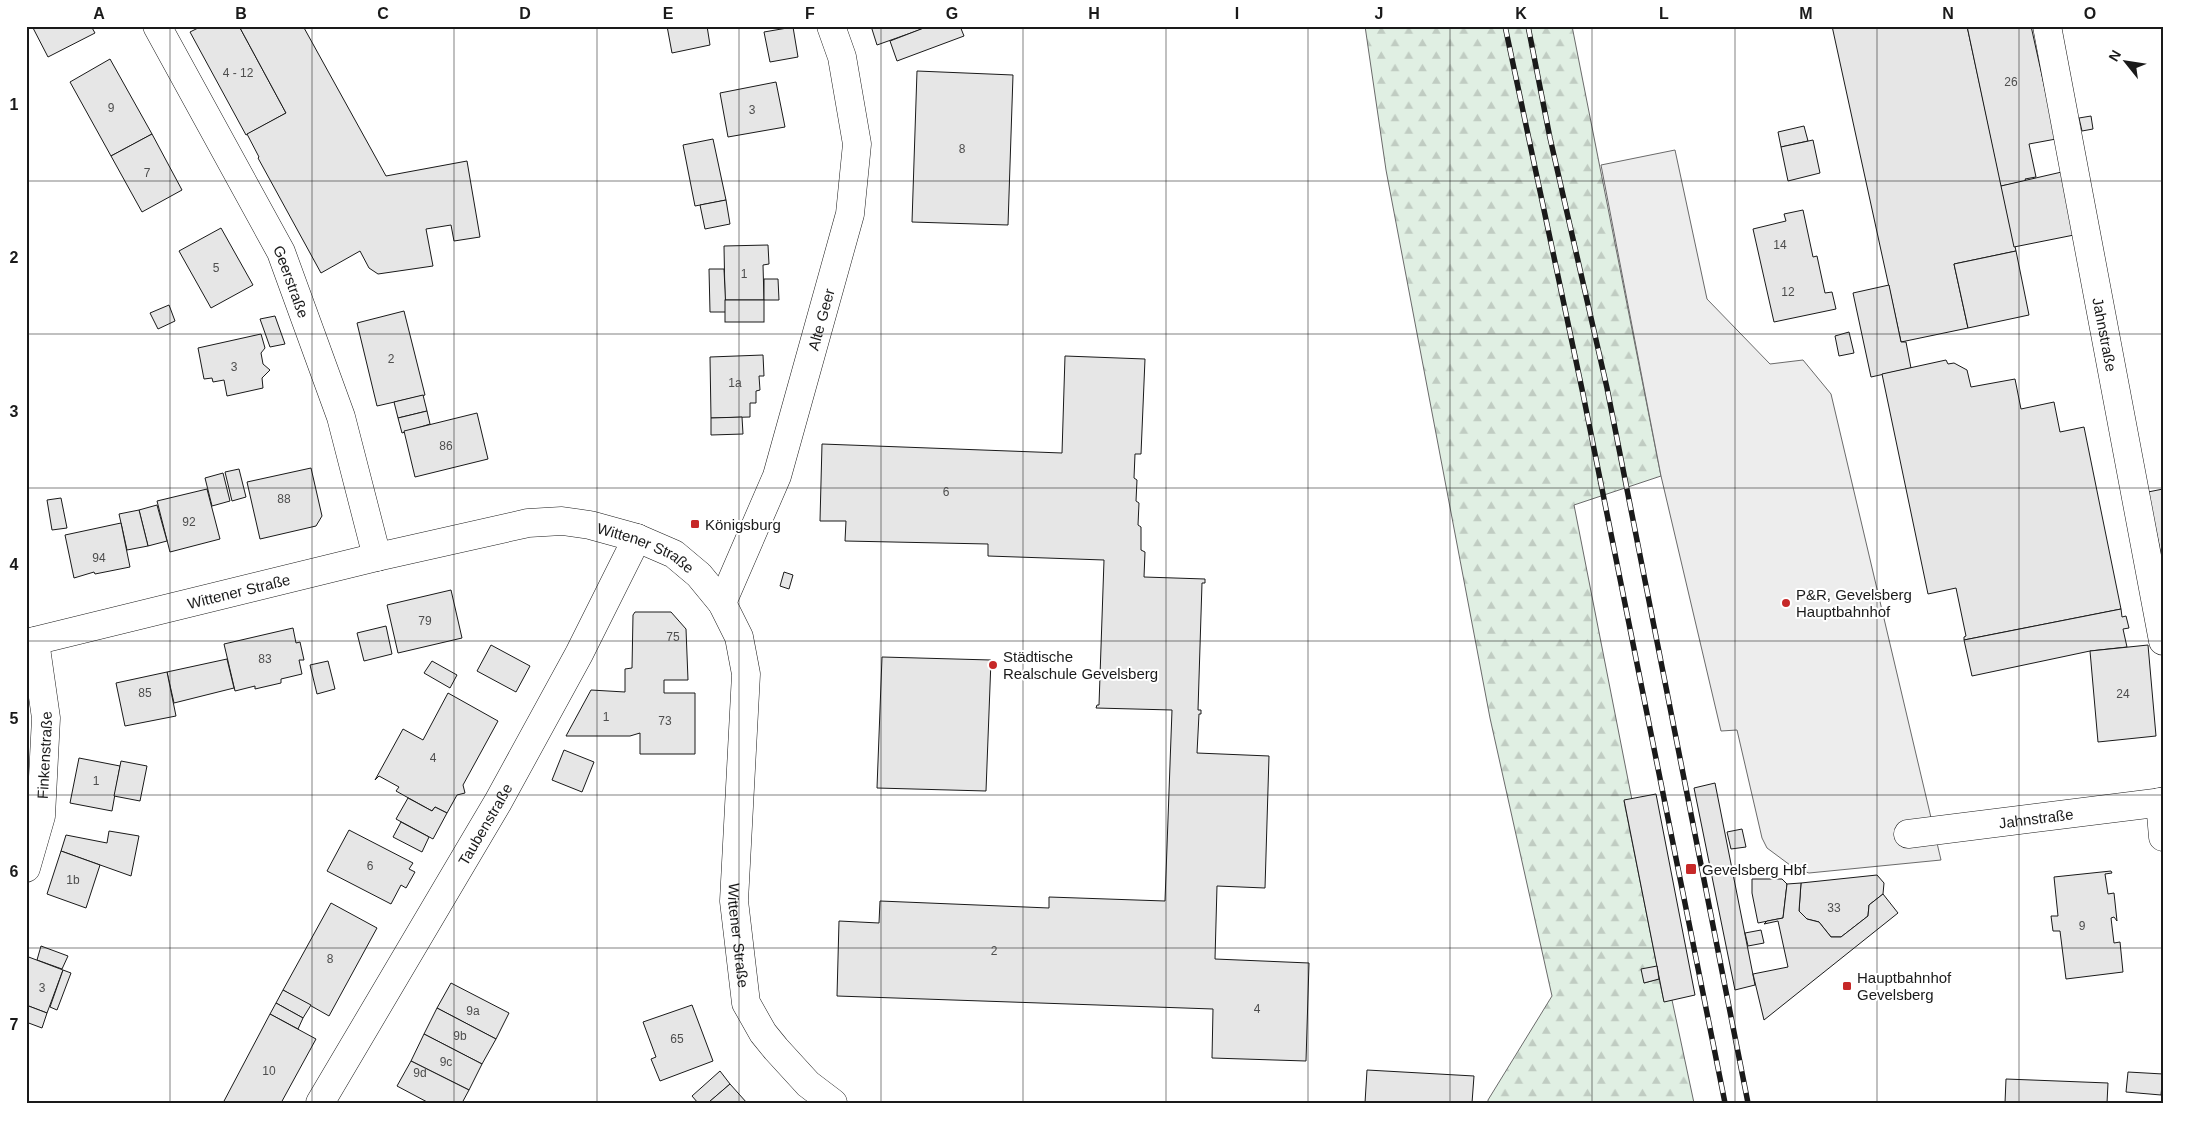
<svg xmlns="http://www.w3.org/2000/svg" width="2189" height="1129" font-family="Arial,sans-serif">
<defs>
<pattern id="forest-firs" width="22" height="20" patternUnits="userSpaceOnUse" patternTransform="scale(1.25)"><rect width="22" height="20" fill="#e0efe3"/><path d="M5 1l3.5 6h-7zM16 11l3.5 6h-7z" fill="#c0ccc2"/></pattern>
</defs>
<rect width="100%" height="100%" fill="#fff"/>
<path fill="url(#forest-firs)" stroke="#6a6a6a" d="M 1365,26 L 1572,26 L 1661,476 L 1574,505 L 1632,800 L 1624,801 L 1657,966 L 1644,983 L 1659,979 L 1664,1001 L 1672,1000 L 1694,1103 L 1488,1103 L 1488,1100 L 1552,996 L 1490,718 L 1386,170 Z"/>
<path fill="#ededed" stroke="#6a6a6a" d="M 1675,150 L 1707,299 L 1770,364 L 1803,360 L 1831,394 L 1941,860 L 1809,873 L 1794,868 L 1767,848 L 1762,838 L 1737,730 L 1721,731 L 1661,476 L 1601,165 Z"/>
<g fill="#e6e6e6" stroke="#1a1a1a">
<path d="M 32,26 L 91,26 L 95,33 L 48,57 Z"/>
<path d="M 202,26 L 239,26 L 286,113 L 246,135 L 190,32 Z"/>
<path d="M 239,26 L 303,26 L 386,176 L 467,161 L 480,237 L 454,241 L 451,225 L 426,229 L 433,266 L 378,274 L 369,268 L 360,251 L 321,273 L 258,158 L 259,157 L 247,134 L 286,113 Z"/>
<path d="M 667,26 L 707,26 L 710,45 L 672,53 Z"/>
<path d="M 871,26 L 921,26 L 922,29 L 877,45 Z"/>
<path d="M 929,26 L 960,26 L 964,36 L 897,61 L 890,41 Z"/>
<path d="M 1832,26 L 1967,26 L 2016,251 L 1954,264 L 1968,328 L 1901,342 Z"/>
<path d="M 1967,26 L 2031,26 L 2056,139 L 2029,144 L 2036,177 L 2025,179 L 2026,181 L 2001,186 Z"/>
<path d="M 793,27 L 798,57 L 770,62 L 764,32 Z"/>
<path d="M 110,59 L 152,134 L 111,156 L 70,82 Z"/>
<path d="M 917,71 L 1013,75 L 1008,225 L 912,222 Z"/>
<path d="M 776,82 L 785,127 L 728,137 L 720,93 Z"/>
<path d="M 2091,116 L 2093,129 L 2082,131 L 2079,118 Z"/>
<path d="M 1804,126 L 1808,141 L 1781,147 L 1778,132 Z"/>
<path d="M 152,134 L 182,190 L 142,212 L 111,156 Z"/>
<path d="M 713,139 L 726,200 L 695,206 L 683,145 Z"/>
<path d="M 1813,140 L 1820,173 L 1788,181 L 1781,147 Z"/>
<path d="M 2066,171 L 2079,234 L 2014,247 L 2001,186 Z"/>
<path d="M 726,200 L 730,224 L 705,229 L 700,205 Z"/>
<path d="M 1803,210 L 1813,257 L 1817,256 L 1825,293 L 1832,292 L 1836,309 L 1774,322 L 1753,229 L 1786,221 L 1784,214 Z"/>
<path d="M 221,228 L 253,285 L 211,308 L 179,251 Z"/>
<path d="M 768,245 L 769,264 L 763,265 L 764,300 L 725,300 L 724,246 Z"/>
<path d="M 2016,251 L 2029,315 L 1968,328 L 1954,264 Z"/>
<path d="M 709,269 L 724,269 L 726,312 L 710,312 Z"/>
<path d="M 764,279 L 778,279 L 779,300 L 764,300 Z"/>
<path d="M 1889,285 L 1901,342 L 1906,342 L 1911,368 L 1871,377 L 1853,293 Z"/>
<rect x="725" y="300" width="39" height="22"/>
<path d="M 169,305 L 175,321 L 158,329 L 150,313 Z"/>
<path d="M 404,311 L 425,395 L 377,406 L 357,323 Z"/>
<path d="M 275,316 L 285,344 L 270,347 L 260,319 Z"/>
<path d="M 1849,332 L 1854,353 L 1839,356 L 1835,336 Z"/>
<path d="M 261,334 L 265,348 L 261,353 L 263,364 L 270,370 L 262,378 L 263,388 L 227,396 L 224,380 L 213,382 L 212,378 L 204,379 L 198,348 Z"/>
<path d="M 763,355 L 764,376 L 759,376 L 760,390 L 756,391 L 756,403 L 750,403 L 750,417 L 711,418 L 710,357 Z"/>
<path d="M 1065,356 L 1145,359 L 1141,454 L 1135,454 L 1134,478 L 1137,480 L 1136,501 L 1139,503 L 1138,525 L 1141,527 L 1141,550 L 1145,552 L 1144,577 L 1205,579 L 1205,583 L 1202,583 L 1198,710 L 1201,710 L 1201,714 L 1199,714 L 1197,753 L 1269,756 L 1265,888 L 1217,886 L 1215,959 L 1309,963 L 1306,1061 L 1212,1058 L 1213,1009 L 837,996 L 839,921 L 879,923 L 880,901 L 1049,908 L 1049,897 L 1165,901 L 1172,710 L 1096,708 L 1097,705 L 1099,705 L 1104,560 L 988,556 L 988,544 L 845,541 L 846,521 L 820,521 L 822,444 L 1062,453 Z"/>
<path d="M 1946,360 L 1948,364 L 1954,363 L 1967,370 L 1971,387 L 2015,379 L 2021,409 L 2054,402 L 2060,432 L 2084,427 L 2121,609 L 1964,640 L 1964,637 L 1966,636 L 1956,588 L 1928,594 L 1882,374 Z"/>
<path d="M 423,395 L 427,411 L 398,418 L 394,402 Z"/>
<path d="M 427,411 L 430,424 L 402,433 L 398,418 Z"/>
<path d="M 477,413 L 488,459 L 415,477 L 404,431 Z"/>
<path d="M 742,417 L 743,434 L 711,435 L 711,418 Z"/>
<path d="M 311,468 L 322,516 L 316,526 L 260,539 L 247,482 Z"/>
<path d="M 239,469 L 246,497 L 232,501 L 225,472 Z"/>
<path d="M 223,473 L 230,501 L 212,506 L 205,478 Z"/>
<path d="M 207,489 L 220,539 L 170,552 L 157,501 Z"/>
<path d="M 2163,489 L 2163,565 L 2148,492 Z"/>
<path d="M 61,498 L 67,528 L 52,530 L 47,500 Z"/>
<path d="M 157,505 L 167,541 L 148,546 L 139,510 Z"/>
<path d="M 139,510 L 148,546 L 127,550 L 119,514 Z"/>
<path d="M 121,523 L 130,567 L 95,574 L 94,572 L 74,578 L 65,535 Z"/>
<path d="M 784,572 L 793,575 L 789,589 L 780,586 Z"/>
<path d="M 451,590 L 462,638 L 398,653 L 387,605 Z"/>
<path d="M 2121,609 L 2122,617 L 2126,616 L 2129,628 L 2123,629 L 2127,647 L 2090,651 L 1972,676 L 1964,640 Z"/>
<path d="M 635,612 L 671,612 L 686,629 L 688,680 L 664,680 L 664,693 L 695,693 L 695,754 L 640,754 L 640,733 L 630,736 L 566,736 L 591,690 L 625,692 L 625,669 L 632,668 L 633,615 Z"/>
<path d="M 386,626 L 392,654 L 364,661 L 357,633 Z"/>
<path d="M 293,628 L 296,643 L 300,642 L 304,660 L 299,660 L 302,674 L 281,679 L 281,683 L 255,689 L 255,686 L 235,691 L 224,644 Z"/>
<path d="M 491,645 L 530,666 L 516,692 L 477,671 Z"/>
<path d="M 2148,645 L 2156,736 L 2098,742 L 2090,651 Z"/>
<path d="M 882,657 L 991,660 L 986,791 L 877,788 Z"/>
<path d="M 227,659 L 234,688 L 174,703 L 167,672 Z"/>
<path d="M 328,661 L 335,689 L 317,694 L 310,665 Z"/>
<path d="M 432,661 L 457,675 L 450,688 L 424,673 Z"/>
<path d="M 167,672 L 176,716 L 125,726 L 116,683 Z"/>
<path d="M 448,693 L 498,721 L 463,785 L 465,793 L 457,795 L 447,813 L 435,807 L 432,811 L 396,791 L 399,787 L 379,776 L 375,780 L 403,729 L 423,740 Z"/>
<path d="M 564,750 L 594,762 L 582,792 L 552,780 Z"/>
<path d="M 79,758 L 120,766 L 112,811 L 70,803 Z"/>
<path d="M 121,761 L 147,766 L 140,801 L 114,796 Z"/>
<path d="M 1715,783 L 1755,985 L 1735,990 L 1694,788 Z"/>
<path d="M 1656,794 L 1695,995 L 1664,1002 L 1624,800 Z"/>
<path d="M 408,798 L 432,811 L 435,807 L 447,813 L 433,839 L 396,819 Z"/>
<path d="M 401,822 L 429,837 L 422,852 L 393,837 Z"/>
<path d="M 1742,829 L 1746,847 L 1731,849 L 1727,832 Z"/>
<path d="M 349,830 L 413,863 L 409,869 L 415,872 L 406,888 L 401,885 L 391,904 L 327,871 Z"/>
<path d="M 109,831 L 139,836 L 131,876 L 61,851 L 66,835 L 107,843 Z"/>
<path d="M 61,851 L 100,865 L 86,908 L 47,894 Z"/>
<path d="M 2111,871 L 2112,873 L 2105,874 L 2108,894 L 2114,893 L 2117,921 L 2114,917 L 2111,918 L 2114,943 L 2120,942 L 2123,972 L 2066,979 L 2060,931 L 2053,931 L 2051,916 L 2058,916 L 2054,877 Z"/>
<path d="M 1877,875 L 1884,883 L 1883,894 L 1869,905 L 1868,916 L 1841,937 L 1831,937 L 1819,922 L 1807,919 L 1799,911 L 1801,883 Z"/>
<path d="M 1752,879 L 1782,879 L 1787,884 L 1783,918 L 1758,923 L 1752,893 Z"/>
<path d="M 1801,883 L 1799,911 L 1807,919 L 1819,922 L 1831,937 L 1841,937 L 1868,916 L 1869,905 L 1883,894 L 1898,913 L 1764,1020 L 1753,974 L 1788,967 L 1778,921 L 1764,924 L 1767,921 L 1783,918 L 1787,884 Z"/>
<path d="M 331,903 L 377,928 L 329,1016 L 283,990 Z"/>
<path d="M 1761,930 L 1764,943 L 1748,946 L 1745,933 Z"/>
<path d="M 41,946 L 68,956 L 62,969 L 37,960 Z"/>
<path d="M 26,956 L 63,970 L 47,1013 L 26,1005 Z"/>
<path d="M 1657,966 L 1659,979 L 1644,983 L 1641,969 Z"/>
<path d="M 63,970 L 71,973 L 57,1010 L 50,1007 Z"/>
<path d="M 451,983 L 509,1013 L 496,1039 L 437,1008 Z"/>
<path d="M 283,990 L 311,1005 L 303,1018 L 276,1003 Z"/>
<path d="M 276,1003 L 303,1018 L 298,1029 L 270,1014 Z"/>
<path d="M 26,1005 L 47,1013 L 42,1028 L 26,1022 Z"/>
<path d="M 692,1005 L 713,1061 L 660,1081 L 651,1059 L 656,1057 L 643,1022 Z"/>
<path d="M 437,1008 L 496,1039 L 482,1064 L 424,1034 Z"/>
<path d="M 270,1014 L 316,1039 L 281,1103 L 223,1103 Z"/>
<path d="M 424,1034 L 482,1064 L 469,1090 L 411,1061 Z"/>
<path d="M 411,1061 L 469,1090 L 462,1103 L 429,1103 L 397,1086 Z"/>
<path d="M 1367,1070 L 1474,1076 L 1472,1103 L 1365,1103 Z"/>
<path d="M 720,1071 L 730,1084 L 708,1103 L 698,1103 L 692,1096 Z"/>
<path d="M 2128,1072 L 2163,1074 L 2161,1095 L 2126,1092 Z"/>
<path d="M 2006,1079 L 2108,1083 L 2107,1103 L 2005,1103 Z"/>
<path d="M 730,1084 L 747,1103 L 710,1103 L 709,1102 Z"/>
</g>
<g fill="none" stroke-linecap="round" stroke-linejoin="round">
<g stroke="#1a1a1a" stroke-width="29">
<g id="minor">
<path id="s1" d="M 157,26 L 281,252 L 341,417 L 377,557"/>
<path id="s2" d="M 2047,26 L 2163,641"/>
<path id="s3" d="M 722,603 L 777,476 L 850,214 L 857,144 L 842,57 L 831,26"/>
<path d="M 2160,802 L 2163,837"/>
<path id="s4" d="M 1908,834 L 2163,802"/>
<path id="s5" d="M 26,868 L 41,816 L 46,718 L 35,641"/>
<path id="s6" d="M 320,1103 L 498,802 L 579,654 L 637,538"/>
</g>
</g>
<g stroke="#1a1a1a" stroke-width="29">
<g id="secondary">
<path id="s7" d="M 26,643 L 377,557 L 528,523 L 562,521 L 590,525 L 637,538 L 674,554 L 699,575 L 722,603 L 739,637 L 746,674 L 734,901 L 746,1003 L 763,1033 L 776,1049 L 808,1084 L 833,1103"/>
</g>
</g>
<use href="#minor" stroke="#fff" stroke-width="28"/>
<use href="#secondary" stroke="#fff" stroke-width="28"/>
<g stroke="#1a1a1a" stroke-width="5.5">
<g id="rail">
<path d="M 1505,26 L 1583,394 L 1725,1103"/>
<path d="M 1528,26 L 1550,138 L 1607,388 L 1748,1103"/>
</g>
</g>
<use href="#rail" stroke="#fff" stroke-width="4" stroke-dasharray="11" stroke-linecap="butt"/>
</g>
<path fill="none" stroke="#1a1a1a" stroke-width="1" stroke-opacity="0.55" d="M 170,26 L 170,1103M 312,26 L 312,1103M 454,26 L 454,1103M 597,26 L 597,1103M 739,26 L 739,1103M 881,26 L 881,1103M 1023,26 L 1023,1103M 1166,26 L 1166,1103M 1308,26 L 1308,1103M 1450,26 L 1450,1103M 1592,26 L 1592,1103M 1735,26 L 1735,1103M 1877,26 L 1877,1103M 2019,26 L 2019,1103M 26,181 L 2163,181M 26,334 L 2163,334M 26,488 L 2163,488M 26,641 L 2163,641M 26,795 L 2163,795M 26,948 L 2163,948"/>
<g fill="#c62828" stroke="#fff" stroke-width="2">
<rect x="690" y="519" width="10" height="10" rx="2.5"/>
<circle cx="1786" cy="603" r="5"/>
<circle cx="993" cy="665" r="5"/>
<rect x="1685" y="863" width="12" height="12" rx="2.5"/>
<rect x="1842" y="981" width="10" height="10" rx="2.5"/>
</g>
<g text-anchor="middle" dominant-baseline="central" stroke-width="4" stroke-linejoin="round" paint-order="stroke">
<g font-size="12" fill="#4d4d4d">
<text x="238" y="73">4 - 12</text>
<text x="2011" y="82">26</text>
<text x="111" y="108">9</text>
<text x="752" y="110">3</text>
<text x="962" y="149">8</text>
<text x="147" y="173">7</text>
<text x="1780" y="245">14</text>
<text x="216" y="268">5</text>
<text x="744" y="274">1</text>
<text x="1788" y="292">12</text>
<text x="391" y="359">2</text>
<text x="234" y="367">3</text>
<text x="735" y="383">1a</text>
<text x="446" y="446">86</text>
<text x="946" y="492">6</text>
<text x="284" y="499">88</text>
<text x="189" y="522">92</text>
<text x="99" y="558">94</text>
<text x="425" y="621">79</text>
<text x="673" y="637">75</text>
<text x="265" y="659">83</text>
<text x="145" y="693">85</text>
<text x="2123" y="694">24</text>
<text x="606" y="717">1</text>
<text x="665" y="721">73</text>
<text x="433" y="758">4</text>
<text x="96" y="781">1</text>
<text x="370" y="866">6</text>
<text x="73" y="880">1b</text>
<text x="1834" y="908">33</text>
<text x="2082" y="926">9</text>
<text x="994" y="951">2</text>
<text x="330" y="959">8</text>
<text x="42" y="988">3</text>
<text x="1257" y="1009">4</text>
<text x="473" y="1011">9a</text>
<text x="460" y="1036">9b</text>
<text x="677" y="1039">65</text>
<text x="446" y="1062">9c</text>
<text x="269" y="1071">10</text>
<text x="420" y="1073">9d</text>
</g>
<g font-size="15" fill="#1a1a1a" stroke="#fff">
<text stroke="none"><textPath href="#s1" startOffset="289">Geerstraße</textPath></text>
<text stroke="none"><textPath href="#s3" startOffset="301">Alte Geer</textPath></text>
<text stroke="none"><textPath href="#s2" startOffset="314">Jahnstraße</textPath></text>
<text stroke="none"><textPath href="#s7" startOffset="639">Wittener Straße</textPath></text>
<text stroke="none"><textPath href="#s7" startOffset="219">Wittener Straße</textPath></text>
<text stroke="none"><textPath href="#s5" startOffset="115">Finkenstraße</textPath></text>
<text stroke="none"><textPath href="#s4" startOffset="129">Jahnstraße</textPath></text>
<text stroke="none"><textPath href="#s6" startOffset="324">Taubenstraße</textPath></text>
<text stroke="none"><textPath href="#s7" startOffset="1074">Wittener Straße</textPath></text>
</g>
<g font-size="15" fill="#1a1a1a" stroke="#fff" text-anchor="start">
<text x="705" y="524">Königsburg</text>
<text x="1796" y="594">P&amp;R, Gevelsberg<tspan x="1796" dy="17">Hauptbahnhof</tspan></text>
<text x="1003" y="656">Städtische<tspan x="1003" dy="17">Realschule Gevelsberg</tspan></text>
<text x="1702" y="869">Gevelsberg Hbf</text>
<text x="1857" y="977">Hauptbahnhof<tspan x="1857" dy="17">Gevelsberg</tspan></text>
</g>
</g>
<rect width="2189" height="1129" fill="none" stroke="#ffffff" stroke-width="55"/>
<g transform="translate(2126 62) rotate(300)" stroke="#ffffff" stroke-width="4" paint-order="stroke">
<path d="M0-4L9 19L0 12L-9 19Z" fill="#1a1a1a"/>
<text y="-8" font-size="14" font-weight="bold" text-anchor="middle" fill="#1a1a1a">N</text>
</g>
<rect x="28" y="28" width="2134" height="1074" fill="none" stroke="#1a1a1a" stroke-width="2"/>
<g font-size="16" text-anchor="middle" font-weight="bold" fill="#1a1a1a">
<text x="99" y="19">A</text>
<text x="241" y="19">B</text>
<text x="383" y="19">C</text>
<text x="525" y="19">D</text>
<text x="668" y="19">E</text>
<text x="810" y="19">F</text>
<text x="952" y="19">G</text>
<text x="1094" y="19">H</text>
<text x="1237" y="19">I</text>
<text x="1379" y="19">J</text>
<text x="1521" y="19">K</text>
<text x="1664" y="19">L</text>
<text x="1806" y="19">M</text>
<text x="1948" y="19">N</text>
<text x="2090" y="19">O</text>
<text x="14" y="110">1</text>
<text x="14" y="263">2</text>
<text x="14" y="417">3</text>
<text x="14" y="570">4</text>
<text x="14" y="724">5</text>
<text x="14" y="877">6</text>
<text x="14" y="1030">7</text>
</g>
</svg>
